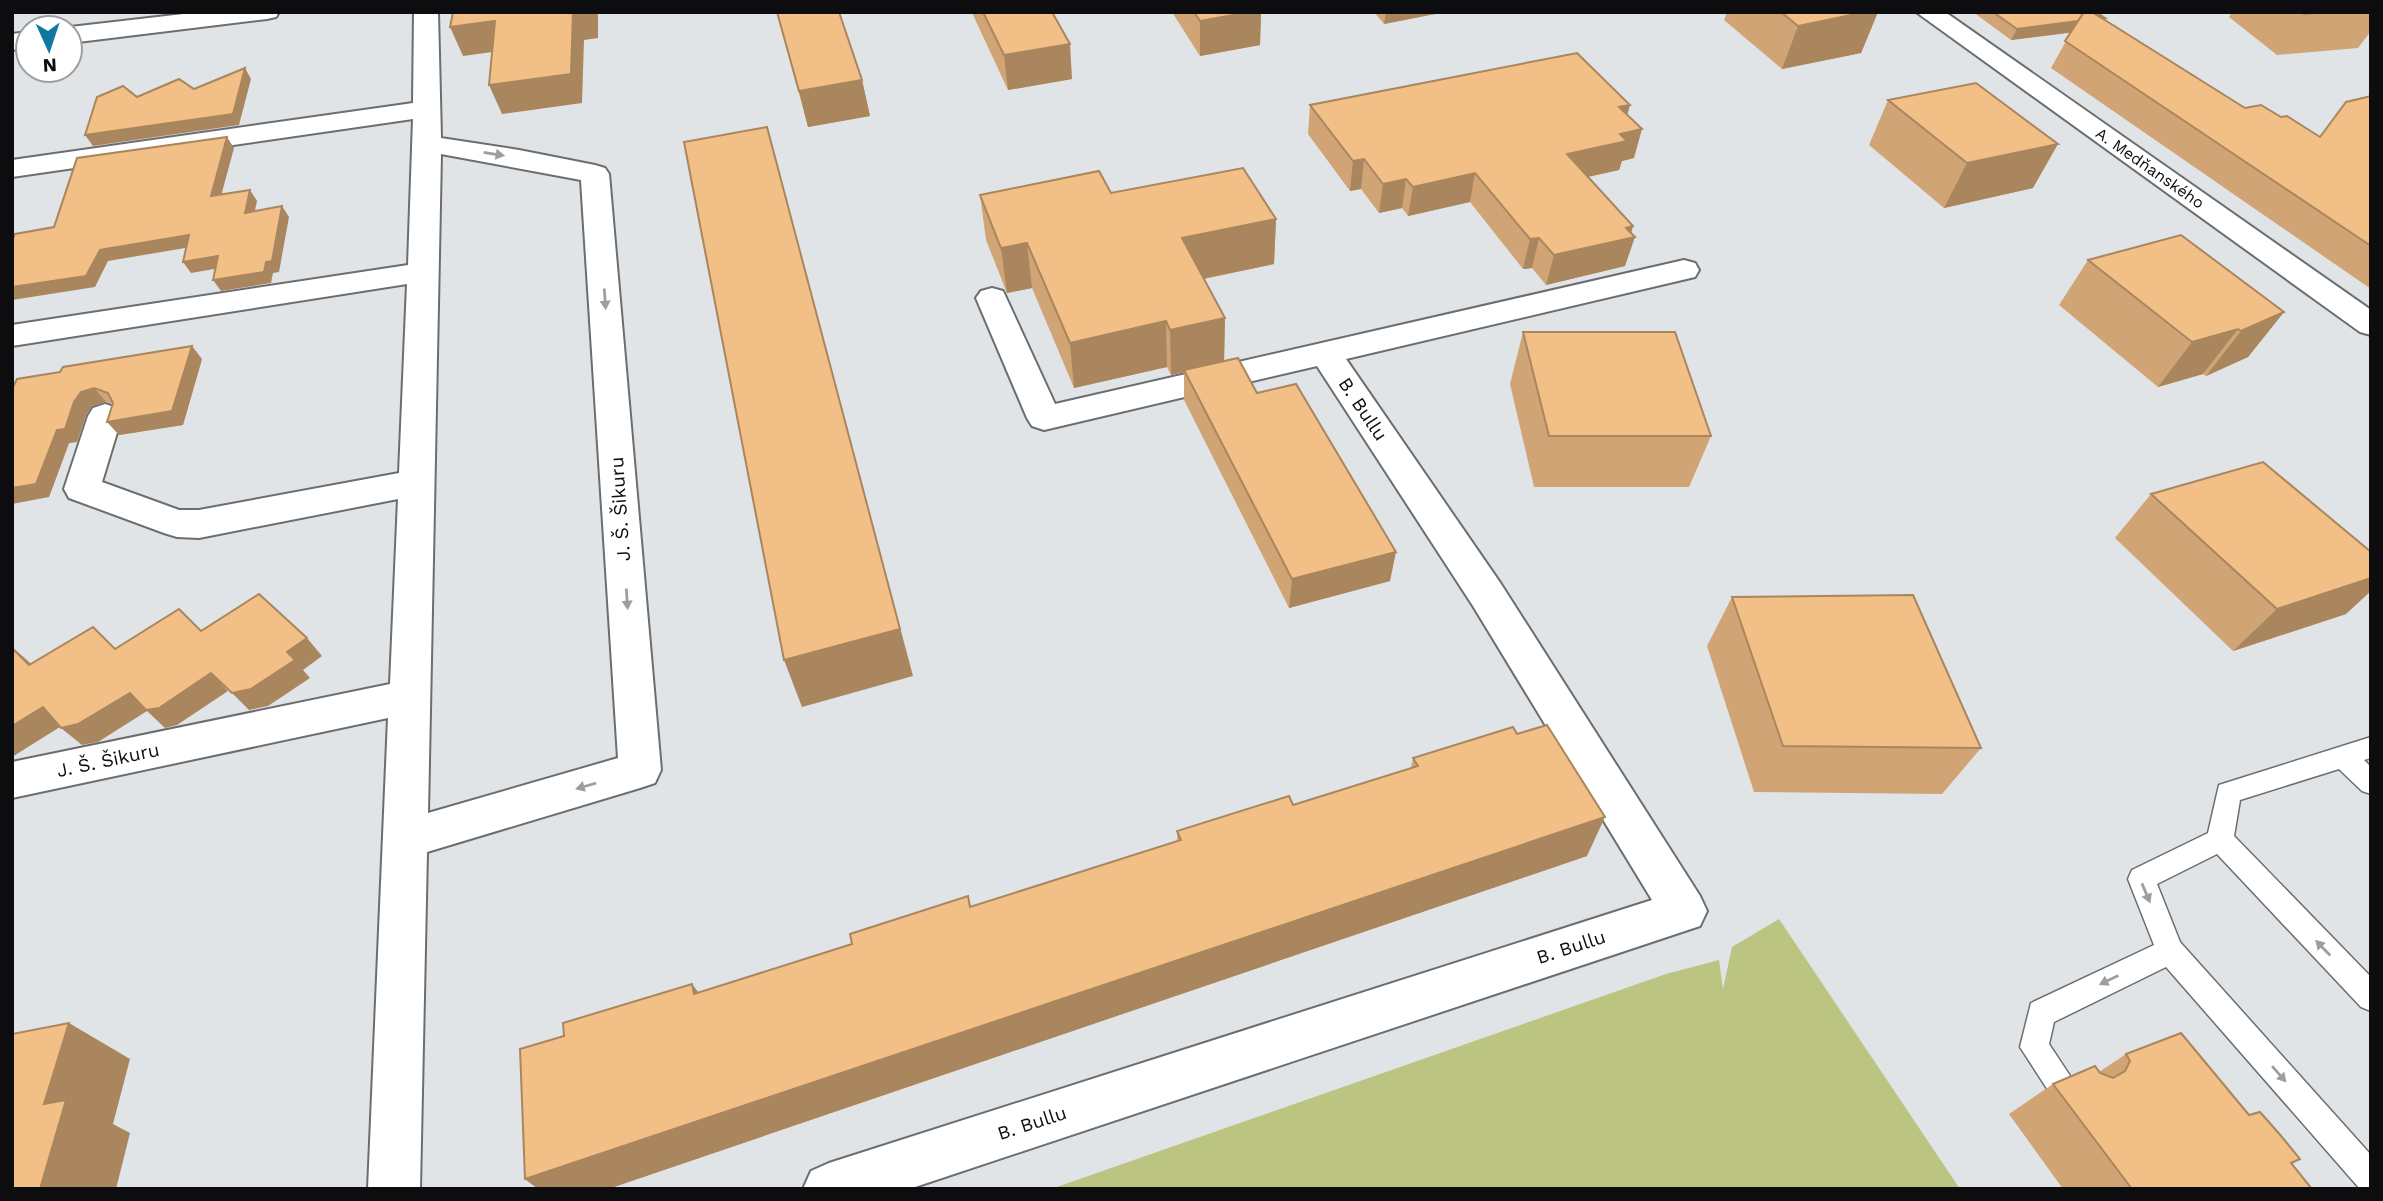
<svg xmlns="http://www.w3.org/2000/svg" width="2383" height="1201" font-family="'Work Sans',sans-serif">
<rect width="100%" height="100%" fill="#e1e4e7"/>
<path fill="#bbc480" d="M 1779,919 L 1960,1189 L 1051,1189 L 1666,974 L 1719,960 L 1723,989 L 1732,947 Z"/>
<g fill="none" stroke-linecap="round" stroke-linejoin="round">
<g stroke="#6b6e71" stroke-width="3">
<path id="lane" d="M 2371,737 L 2371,758 L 2364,760 L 2371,767 L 2371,794 L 2362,791 L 2339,769 L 2240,800 L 2234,836 L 2371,977 L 2371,1011 L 2361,1007 L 2217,854 L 2157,884 L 2180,942 L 2371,1155 L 2371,1189 L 2360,1189 L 2166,967 L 2054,1022 L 2049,1044 L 2080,1091 L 2075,1101 L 2065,1106 L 2055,1101 L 2020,1047 L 2031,1003 L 2154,945 L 2128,879 L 2132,870 L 2208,833 L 2219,785 Z"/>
</g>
<g stroke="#6b6e71" stroke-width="4">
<g id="street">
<path d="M 201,12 L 279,12 L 276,17 L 267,19 L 70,43 L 70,28 L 68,28 L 70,27 Z"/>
<path d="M 414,12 L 438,12 L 441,138 L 519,150 L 595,165 L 605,168 L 609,174 L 661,770 L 655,783 L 640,788 L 427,852 L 420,1189 L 368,1189 L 388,718 L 12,798 L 12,762 L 390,684 L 398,499 L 199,538 L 177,537 L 164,533 L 69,498 L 64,489 L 88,416 L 93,408 L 105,404 L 117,408 L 122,416 L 102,482 L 179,510 L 199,510 L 399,473 L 407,284 L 12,346 L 12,325 L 408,265 L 413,119 L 12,177 L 12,160 L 413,103 ZM 441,154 L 581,180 L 618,758 L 428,813 Z"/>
<path d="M 1916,12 L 1945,12 L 2371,310 L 2371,335 L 2360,332 Z"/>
<path d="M 28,32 L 28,48 L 12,50 L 12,34 Z"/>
<path d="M 1684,260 L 1695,263 L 1699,270 L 1695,277 L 1346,359 L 1501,584 L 1700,896 L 1707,911 L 1700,926 L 909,1189 L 803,1189 L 811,1171 L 829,1163 L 1652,900 L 1473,606 L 1317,366 L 1044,430 L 1032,426 L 1027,418 L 976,298 L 981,291 L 992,288 L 1003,291 L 1055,404 Z"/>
</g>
</g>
<use href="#lane" fill="#fff" fill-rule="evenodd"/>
<use href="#street" fill="#fff" fill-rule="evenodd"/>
</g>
<g fill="#d0a474">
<path d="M 777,12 L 862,80 L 870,116 L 808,127 Z"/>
<path d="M 972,12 L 1052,12 L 1072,79 L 1008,90 L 973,15 Z"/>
<path d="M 1172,12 L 1261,12 L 1260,45 L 1200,56 Z"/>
<path d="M 1374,12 L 1440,12 L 1440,13 L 1384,24 Z"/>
<path d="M 1727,12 L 1878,12 L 1861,53 L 1782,69 L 1724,20 Z"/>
<path d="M 1973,12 L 2096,12 L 2104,20 L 2245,108 L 2281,117 L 2320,137 L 2371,96 L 2371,289 L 2051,68 L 2071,32 L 2011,40 Z"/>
<path d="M 2232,12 L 2371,12 L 2371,31 L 2358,48 L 2277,55 L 2229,17 Z"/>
<path d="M 1888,100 L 2033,188 L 1944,208 L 1869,145 Z"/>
<path d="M 1310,105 L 1627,115 L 1634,158 L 1622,161 L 1619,170 L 1588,177 L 1633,226 L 1625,266 L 1546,285 L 1532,268 L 1523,269 L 1470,202 L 1408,216 L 1402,208 L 1379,213 L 1361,189 L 1350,191 L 1308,134 Z"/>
<path d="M 1111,193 L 1276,219 L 1274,264 L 1204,279 L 1225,318 L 1224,361 L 1257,393 L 1390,581 L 1289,608 L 1184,400 L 1184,372 L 1171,375 L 1167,367 L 1074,388 L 1032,288 L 1007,293 L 986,240 L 980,195 Z"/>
<path d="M 2088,260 L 2284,312 L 2248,357 L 2206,376 L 2203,374 L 2158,387 L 2059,305 Z"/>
<path d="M 1523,332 L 1711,436 L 1689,487 L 1534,487 L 1510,384 Z"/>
<path d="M 202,359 L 183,425 L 119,435 L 113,404 L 106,402 L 92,406 L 86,415 L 77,442 L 69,443 L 49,497 L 12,389 Z"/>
<path d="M 2151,494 L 2346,614 L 2233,651 L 2115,538 Z"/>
<path d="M 1732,597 L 1981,748 L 1942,794 L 1754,792 L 1707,646 Z"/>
<path d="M 1413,758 L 1587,856 L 608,1189 L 538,1189 L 525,1179 L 699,993 L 852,944 L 968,896 L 971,907 L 1177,842 L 1177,831 L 1293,805 L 1411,768 Z"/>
<path d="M 2126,1054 L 2249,1115 L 2312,1189 L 2063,1189 L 2009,1114 L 2053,1084 L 2099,1072 Z"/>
</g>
<g fill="#a9865e">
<path d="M 573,12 L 598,12 L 598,38 L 584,40 L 582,103 L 502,114 L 489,85 Z"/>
<path d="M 1250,12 L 1261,12 L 1260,45 L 1200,56 L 1200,21 Z"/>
<path d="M 1386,12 L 1440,12 L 1440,13 L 1384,24 Z"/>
<path d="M 1866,12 L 1878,12 L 1861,53 L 1782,69 L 1798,26 Z"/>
<path d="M 2105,18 L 2099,29 L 2011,40 L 2017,29 Z"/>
<path d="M 495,21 L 507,50 L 463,56 L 450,27 Z"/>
<path d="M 1070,44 L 1072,79 L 1008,90 L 1004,55 Z"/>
<path d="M 245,68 L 251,79 L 239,125 L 93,146 L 85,135 Z"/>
<path d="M 862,80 L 870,116 L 808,127 L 799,91 Z"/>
<path d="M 1630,105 L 1622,134 L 1642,129 L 1634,158 L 1622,161 L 1619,170 L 1559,183 L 1567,154 L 1619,107 Z"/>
<path d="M 227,137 L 234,148 L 218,207 L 211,196 Z"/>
<path d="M 2058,144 L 2033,188 L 1944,208 L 1967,163 Z"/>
<path d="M 1364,159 L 1361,189 L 1350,191 L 1353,161 Z"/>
<path d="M 1475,173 L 1470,202 L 1408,216 L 1413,187 Z"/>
<path d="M 780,177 L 913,676 L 802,707 L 784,660 Z"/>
<path d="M 1406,179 L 1402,208 L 1379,213 L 1383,184 Z"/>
<path d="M 250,190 L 257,201 L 252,224 L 245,213 Z"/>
<path d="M 282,206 L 289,217 L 279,272 L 273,273 L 271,283 L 221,291 L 213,280 L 266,262 Z"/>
<path d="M 1276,219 L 1274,264 L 1182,283 L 1182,238 Z"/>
<path d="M 1633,226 L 1629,238 L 1635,237 L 1625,266 L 1546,285 L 1554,255 L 1626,228 Z"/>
<path d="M 189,235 L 197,246 L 108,261 L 95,287 L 12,300 L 12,287 L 100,250 Z"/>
<path d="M 1539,238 L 1532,268 L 1523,269 L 1530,239 Z"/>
<path d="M 1027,243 L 1032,288 L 1007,293 L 1001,248 Z"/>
<path d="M 218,256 L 226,267 L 191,273 L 183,262 Z"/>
<path d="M 2284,312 L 2248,357 L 2206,376 L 2241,331 Z"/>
<path d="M 1225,318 L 1224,363 L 1171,375 L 1170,330 Z"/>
<path d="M 1166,321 L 1167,367 L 1074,388 L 1070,343 Z"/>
<path d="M 2238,329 L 2203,374 L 2158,387 L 2192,342 Z"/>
<path d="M 192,346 L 202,359 L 183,425 L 119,435 L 107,422 Z"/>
<path d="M 94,388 L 106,402 L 92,406 L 86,415 L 77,442 L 69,443 L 49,497 L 12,504 L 12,488 L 57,430 L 81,392 Z"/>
<path d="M 1396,552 L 1390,581 L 1289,608 L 1292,579 Z"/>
<path d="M 2371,578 L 2371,591 L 2346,614 L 2233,651 L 2277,609 Z"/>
<path d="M 307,638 L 322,656 L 303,670 L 310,678 L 268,706 L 249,710 L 232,693 L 287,652 Z"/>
<path d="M 12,647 L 28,661 L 50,683 L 29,665 Z"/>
<path d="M 211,673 L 228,691 L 177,725 L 165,728 L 147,711 L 98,742 L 82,745 L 61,728 L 130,693 Z"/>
<path d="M 43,707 L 63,725 L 12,757 L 12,726 Z"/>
<path d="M 1605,817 L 1587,856 L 608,1189 L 538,1189 L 525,1179 Z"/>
<path d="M 692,984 L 717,1017 L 694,994 Z"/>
<path d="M 69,1023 L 130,1059 L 113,1124 L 130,1133 L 116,1189 L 40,1189 L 44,1104 Z"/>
</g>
<g fill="#f2bf87" stroke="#a9865e" stroke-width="2">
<path d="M 453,12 L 573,12 L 571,74 L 489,85 L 495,21 L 450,27 Z"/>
<path d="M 777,12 L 839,12 L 862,80 L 799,91 Z"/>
<path d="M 983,12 L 1052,12 L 1070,44 L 1004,55 Z"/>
<path d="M 1194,12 L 1250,12 L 1200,21 Z"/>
<path d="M 1781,12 L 1866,12 L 1798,26 Z"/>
<path d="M 1993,12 L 2084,12 L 2078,21 L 2017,29 Z"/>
<path d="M 2084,12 L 2092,12 L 2245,108 L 2261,105 L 2281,117 L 2287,116 L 2320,137 L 2346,102 L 2371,96 L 2371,246 L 2065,41 Z"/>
<path d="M 2092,12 L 2096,12 L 2105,18 L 2102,18 Z"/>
<path d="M 2301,12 L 2329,12 L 2304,14 Z"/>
<path d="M 1577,53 L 1630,105 L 1619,107 L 1642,129 L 1620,134 L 1627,141 L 1567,154 L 1633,226 L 1626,228 L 1635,237 L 1554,255 L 1539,238 L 1530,239 L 1475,173 L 1413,187 L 1406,179 L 1383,184 L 1364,159 L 1353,161 L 1310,105 Z"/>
<path d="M 245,68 L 233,114 L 85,135 L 97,97 L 123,86 L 137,97 L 179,79 L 194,89 Z"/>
<path d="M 1976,83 L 2058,144 L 1967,163 L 1888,100 Z"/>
<path d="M 767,127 L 900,629 L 784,660 L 684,142 Z"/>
<path d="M 227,137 L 211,196 L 250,190 L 245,213 L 282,206 L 272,261 L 266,262 L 264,272 L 213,280 L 218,256 L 183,262 L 189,235 L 100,250 L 86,276 L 12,287 L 12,240 L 15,234 L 54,227 L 77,158 Z"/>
<path d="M 1243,168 L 1276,219 L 1182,238 L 1225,318 L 1170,330 L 1166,321 L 1070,343 L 1027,243 L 1001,248 L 980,195 L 1099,171 L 1111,193 Z"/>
<path d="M 2181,235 L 2284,312 L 2241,331 L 2238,329 L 2192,342 L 2088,260 Z"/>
<path d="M 1523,332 L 1675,332 L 1711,436 L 1549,436 Z"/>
<path d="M 192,346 L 172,411 L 107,422 L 113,403 L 108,393 L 94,388 L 81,392 L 74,402 L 65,429 L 57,430 L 36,484 L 12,488 L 12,389 L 17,379 L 60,372 L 63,367 Z"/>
<path d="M 1238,358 L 1257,393 L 1296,384 L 1396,552 L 1292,579 L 1184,370 Z"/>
<path d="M 2263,462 L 2371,552 L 2371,578 L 2277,609 L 2151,494 Z"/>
<path d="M 259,594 L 307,638 L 287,652 L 295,660 L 251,689 L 232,693 L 211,673 L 159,708 L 146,710 L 130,693 L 78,724 L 61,728 L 43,707 L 12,726 L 12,648 L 29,665 L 93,627 L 115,649 L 179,609 L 201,631 Z"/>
<path d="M 1913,595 L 1981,748 L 1783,746 L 1732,597 Z"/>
<path d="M 1547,725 L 1605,817 L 525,1179 L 520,1049 L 564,1036 L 563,1023 L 692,984 L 694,994 L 852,944 L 850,934 L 968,896 L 970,907 L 1181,840 L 1177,831 L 1289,796 L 1293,805 L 1418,766 L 1413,758 L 1513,727 L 1517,734 Z"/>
<path d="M 69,1023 L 44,1104 L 66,1100 L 40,1189 L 12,1189 L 12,1034 Z"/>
<path d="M 2181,1033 L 2249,1115 L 2260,1112 L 2282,1137 L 2300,1159 L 2291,1163 L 2312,1189 L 2132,1189 L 2053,1084 L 2095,1066 L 2100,1073 L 2113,1078 L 2125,1071 L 2130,1061 L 2126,1054 Z"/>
</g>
<defs><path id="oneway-solid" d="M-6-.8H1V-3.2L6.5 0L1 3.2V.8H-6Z" transform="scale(1.75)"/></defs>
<g fill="#9e9e9f">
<use href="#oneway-solid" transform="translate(494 154) rotate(9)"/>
<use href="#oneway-solid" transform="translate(605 299) rotate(86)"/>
<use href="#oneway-solid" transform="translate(627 599) rotate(86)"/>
<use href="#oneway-solid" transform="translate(586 786) rotate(164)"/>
<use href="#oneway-solid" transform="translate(2146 893) rotate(67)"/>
<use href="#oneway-solid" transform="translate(2323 948) rotate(-134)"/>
<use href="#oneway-solid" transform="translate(2109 980) rotate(154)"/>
<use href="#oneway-solid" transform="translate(2279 1074) rotate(49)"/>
</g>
<g text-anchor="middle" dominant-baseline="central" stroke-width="5" stroke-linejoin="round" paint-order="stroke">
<g font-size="16" fill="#0d0d0f" stroke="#fff">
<text transform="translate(2150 168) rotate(35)">A. Medňanského</text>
</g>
<g font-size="19" fill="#0d0d0f" stroke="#fff">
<text transform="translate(1363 409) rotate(56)">B. Bullu</text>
<text transform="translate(620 509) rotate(-94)">J. Š. Šikuru</text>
<text transform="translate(108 760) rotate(-12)">J. Š. Šikuru</text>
<text transform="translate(1571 947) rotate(-18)">B. Bullu</text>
<text transform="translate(1032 1123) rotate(-18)">B. Bullu</text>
</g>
</g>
<rect width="2383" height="1201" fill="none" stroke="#0d0d0f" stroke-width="28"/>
<g transform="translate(49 49) rotate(177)"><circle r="33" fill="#ffffff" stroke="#9e9e9f" stroke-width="2"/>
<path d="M0-5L12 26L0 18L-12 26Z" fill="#1076a2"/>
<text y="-10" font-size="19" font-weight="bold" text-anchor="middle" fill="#0d0d0f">N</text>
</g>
</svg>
